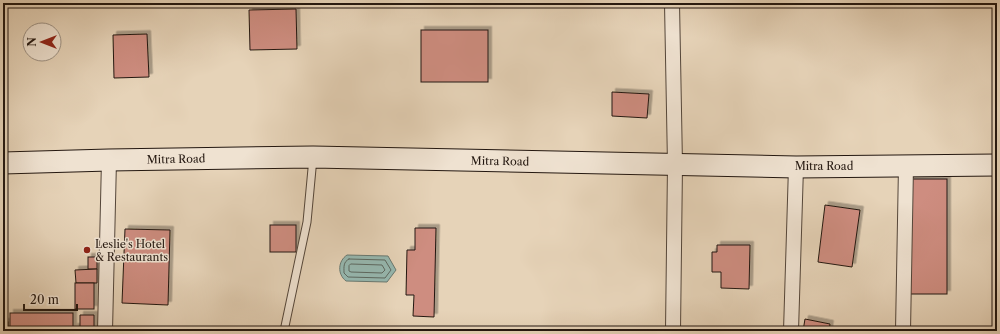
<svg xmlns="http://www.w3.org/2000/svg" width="1000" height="334" font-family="'Libre Caslon Text',serif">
<defs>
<filter id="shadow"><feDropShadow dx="3.5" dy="-3.5" stdDeviation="0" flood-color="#0004"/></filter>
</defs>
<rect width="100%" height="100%" fill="#e6d3b8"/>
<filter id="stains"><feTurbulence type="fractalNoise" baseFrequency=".005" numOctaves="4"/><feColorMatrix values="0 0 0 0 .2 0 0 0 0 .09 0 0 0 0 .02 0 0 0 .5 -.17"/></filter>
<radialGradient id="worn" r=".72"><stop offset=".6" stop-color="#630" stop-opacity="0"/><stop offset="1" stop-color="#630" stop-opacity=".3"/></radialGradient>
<path fill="#96b8b0" stroke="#687870" d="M 347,255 L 388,256 L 396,270 L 387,282 L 346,281 C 337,274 338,261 347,255 Z"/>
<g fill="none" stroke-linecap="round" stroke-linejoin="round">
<g stroke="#5c6860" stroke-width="1">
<path d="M 349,259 L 385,260 L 391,270 L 385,278 L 348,277 L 344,273 C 344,267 343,262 349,259 Z"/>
<path d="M 351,264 L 382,265 L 385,270 L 382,273 L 351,272 L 349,271 L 349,266 Z"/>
</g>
</g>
<g fill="#ce8d80" stroke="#231710" filter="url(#shadow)">
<path d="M 296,9 L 297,49 L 250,50 L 249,10 Z"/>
<rect x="421" y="30" width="67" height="52"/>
<path d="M 147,34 L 149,77 L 114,78 L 113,35 Z"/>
<path d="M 612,92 L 649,94 L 647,118 L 612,116 Z"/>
<rect x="907" y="179" width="40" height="115"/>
<path d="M 825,205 L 860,210 L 852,267 L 818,262 Z"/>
<rect x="270" y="225" width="26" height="27"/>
<path d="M 415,228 L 436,228 L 434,317 L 413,316 L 414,295 L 406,295 L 407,250 L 415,250 Z"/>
<path d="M 125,229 L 170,230 L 168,305 L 122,303 Z"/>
<path d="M 717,245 L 750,245 L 749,289 L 721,288 L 721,272 L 712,272 L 712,252 L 717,252 Z"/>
<rect x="88" y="257" width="9" height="12"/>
<path d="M 97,269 L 97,283 L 76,283 L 75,270 Z"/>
<rect x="75" y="283" width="19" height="26"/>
<rect x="10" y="313" width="63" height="18"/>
<path d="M 80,315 L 94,315 L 94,331 L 74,331 L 74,327 L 80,327 Z"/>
<path d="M 805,319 L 830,324 L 829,331 L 803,331 Z"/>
<rect x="3" y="322" width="5" height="9"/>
</g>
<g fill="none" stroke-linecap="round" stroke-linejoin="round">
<g stroke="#54463a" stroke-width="9">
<path id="lane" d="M 284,331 L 307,222 L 313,158"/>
</g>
<g stroke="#54463a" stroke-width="16">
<g id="street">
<path d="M 672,3 L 675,165 L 673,331"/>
<path d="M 105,331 L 109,160"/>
<path d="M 791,331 L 796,167"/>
<path d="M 903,331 L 906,166"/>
</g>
</g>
<g stroke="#231710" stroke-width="23">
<path id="secondary" d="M 3,163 L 109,160 L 313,157 L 796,167 L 997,165"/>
</g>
<use href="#lane" stroke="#efe2d1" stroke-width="7"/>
<use href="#street" stroke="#efe2d1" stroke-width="14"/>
<use href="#secondary" stroke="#efe2d1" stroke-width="21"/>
</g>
<circle fill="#8f2418" stroke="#efe2d1" stroke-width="1.5" cx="87" cy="250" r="4"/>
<g text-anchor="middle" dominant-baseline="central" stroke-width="3" stroke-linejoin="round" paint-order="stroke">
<g font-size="11" fill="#231710" stroke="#efe2d1">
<text transform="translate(176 159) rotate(-1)">Mitra Road</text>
<text transform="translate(500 161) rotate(1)">Mitra Road</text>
<text x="824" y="166">Mitra Road</text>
</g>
<g font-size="11" fill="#231710" stroke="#efe2d1" text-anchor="start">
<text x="95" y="244">Leslie's Hotel<tspan x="95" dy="13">&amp; Restaurants</tspan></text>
</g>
</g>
<rect width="1000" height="334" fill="none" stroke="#e6d3b8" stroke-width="16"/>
<rect x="4" y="4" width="992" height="326" fill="none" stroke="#231710" stroke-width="2"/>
<rect x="8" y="8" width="984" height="318" fill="none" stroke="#231710"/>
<g transform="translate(42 42) rotate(270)"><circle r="19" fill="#efe2d1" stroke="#9d9184"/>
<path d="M0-3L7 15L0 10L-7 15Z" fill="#8f2418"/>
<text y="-6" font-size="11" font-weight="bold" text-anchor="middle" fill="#231710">N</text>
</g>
<path d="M24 304v6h53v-6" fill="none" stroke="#231710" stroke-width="2"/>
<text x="30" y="304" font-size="12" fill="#231710" stroke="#efe2d1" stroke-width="3" paint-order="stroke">20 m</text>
<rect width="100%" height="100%" filter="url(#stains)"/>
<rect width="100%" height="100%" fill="url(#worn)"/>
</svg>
